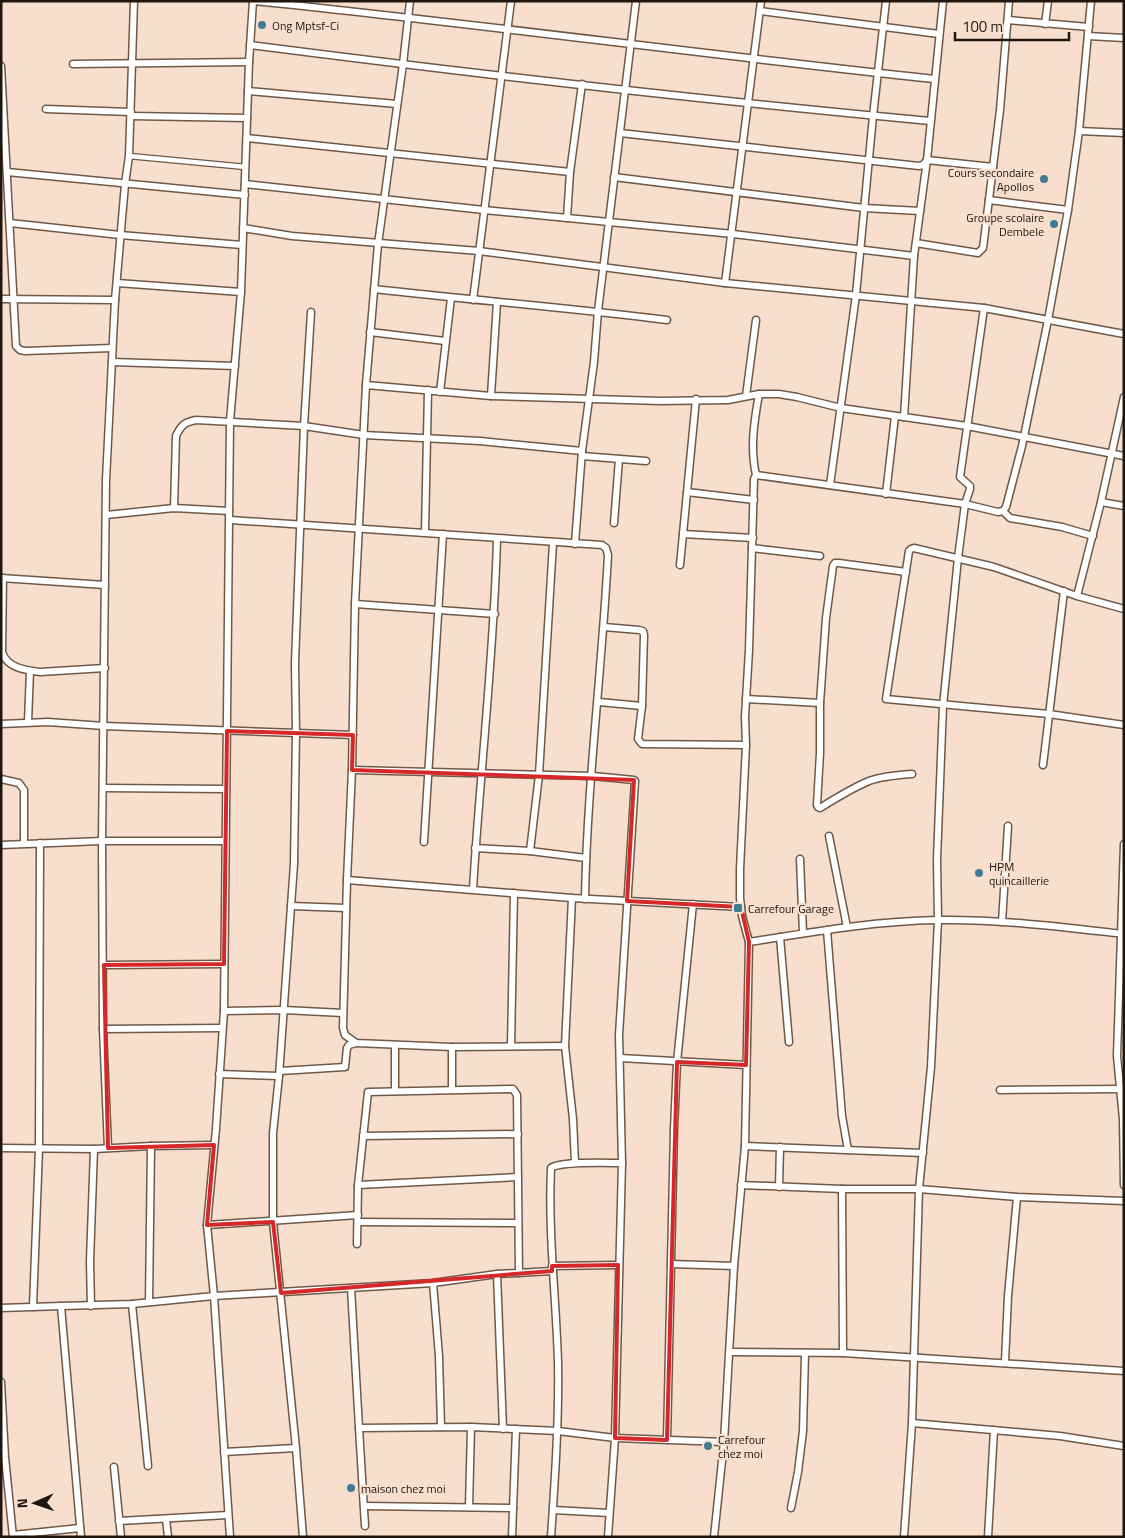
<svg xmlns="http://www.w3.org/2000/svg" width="1125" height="1538" font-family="'Titillium Web',sans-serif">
<rect width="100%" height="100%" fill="#f8dfcd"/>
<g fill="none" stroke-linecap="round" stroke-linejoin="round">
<g stroke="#6e5949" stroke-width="7">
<path id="pedestrian" d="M 129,156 L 246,167"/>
</g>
<g stroke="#6e5949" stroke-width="9">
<g id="minor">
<path d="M 254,1 C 481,24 707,55 934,79"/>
<path d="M 410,1 L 403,64 L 378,244 L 366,385 L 355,604 L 352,770 L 347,880 L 343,1028 L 345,1035 L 356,1043 L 452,1047 L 565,1046"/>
<path d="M 760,11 L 939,34"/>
<path d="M 1008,20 L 1089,27"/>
<path d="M 1045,24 L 1048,1"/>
<path d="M 1088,36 L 1124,38"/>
<path d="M 250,45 C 476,74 703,100 930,121"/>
<path d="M 73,64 L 249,62"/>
<path d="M 1,66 L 16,346 L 20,350 L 25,351 L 112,348"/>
<path d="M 248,91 L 397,104"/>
<path d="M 46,109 L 131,112"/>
<path d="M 131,116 L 247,118"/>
<path d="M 1079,131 L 1124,133"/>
<path d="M 620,133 L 919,166 L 923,165 L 927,160 L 993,167"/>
<path d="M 247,138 L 570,172"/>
<path d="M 7,172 L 245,195"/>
<path d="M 614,177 L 864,208 L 920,211"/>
<path d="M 245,184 L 484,210 L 733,234 L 914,256"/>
<path d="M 989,200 L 1068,210"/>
<path d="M 567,218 L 570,172 L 582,84"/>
<path d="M 10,223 L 120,235 L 242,245"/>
<path d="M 243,228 L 292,236 L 479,251 L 725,283 L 984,308 L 1124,334"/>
<path d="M 916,243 L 978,253 L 983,248 L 1000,110 L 1009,1"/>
<path d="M 117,283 L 241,292"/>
<path d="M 725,283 L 761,1"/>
<path d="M 374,289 C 472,300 570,308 667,320"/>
<path d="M 1,299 L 115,300"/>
<path d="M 473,300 L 511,1"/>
<path d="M 370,332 L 445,341"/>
<path d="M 112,362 L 235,366"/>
<path d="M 366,385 L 491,396 L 661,401 L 728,400 L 759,394 L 779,394 L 797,397 L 841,408 L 967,426 L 1124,456"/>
<path d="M 440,392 L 451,298"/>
<path d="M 491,396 L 497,302"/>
<path d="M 746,396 L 756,320"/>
<path d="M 904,417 L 914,256 L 927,160 L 943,1"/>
<path d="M 582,456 L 646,461"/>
<path d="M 756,475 L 965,504 L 998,512 L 1003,511 L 1006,507 L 1022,446 L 1048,320 L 1068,210 L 1079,131 L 1091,1"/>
<path d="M 830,485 L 856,295 L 873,116 L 886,1"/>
<path d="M 687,492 L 754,500"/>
<path d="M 886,494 L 895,416"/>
<path d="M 1101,502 L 1124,506"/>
<path d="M 174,508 L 176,436 C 181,425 185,422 196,420 L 304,426 L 364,435 L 480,441 L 582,451"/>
<path d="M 1003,511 L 1010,518 L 1062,527 L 1093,536"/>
<path d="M 106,515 L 174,508 L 229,511"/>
<path d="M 230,520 L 602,545 L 606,548 L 608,555 C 602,670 587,784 585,899"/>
<path d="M 614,523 L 619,459"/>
<path d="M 425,532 L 428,390"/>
<path d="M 683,534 L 753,538"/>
<path d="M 575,544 L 582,451 L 594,362 L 598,311 L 636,1"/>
<path d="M 752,548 L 820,556"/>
<path d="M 680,565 L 696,399"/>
<path d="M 906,572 L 839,563 L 835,563 L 833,566 L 826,618 L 820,703 L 820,753 L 817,805 L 818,807 L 820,808 C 836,798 852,788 869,781 C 883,776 898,775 912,774"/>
<path d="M 1,578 L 105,585"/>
<path d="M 3,578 L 2,652 C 7,668 25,670 40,672 L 105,668"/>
<path d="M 1077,596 L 1101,502 L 1124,397"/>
<path d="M 355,604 L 495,614"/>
<path d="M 1124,609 L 1077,596 L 994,567 L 914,548 L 911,549 L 909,551 L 886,699 L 1049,714 L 1124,725"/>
<path d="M 604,627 L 639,630 L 643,631 L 644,635 L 642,706 L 638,739 L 642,744 L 746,745"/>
<path d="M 746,699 L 820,703"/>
<path d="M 599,702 L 642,706"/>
<path d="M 28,722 L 30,671"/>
<path d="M 1,724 L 48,722 L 104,726 L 353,735"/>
<path d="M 1043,765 L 1064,591"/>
<path d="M 352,770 L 593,776 L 634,780 L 635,781 L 619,1035 L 622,1163 L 615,1438 L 608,1537"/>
<path d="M 1,779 L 19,783 L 24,790 L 24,843"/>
<path d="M 103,788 L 226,789"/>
<path d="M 829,836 L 847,927"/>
<path d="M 424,842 L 443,534"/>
<path d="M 1124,844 L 1117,1056 L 1123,1119 L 1124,1185"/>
<path d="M 1,845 L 102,841 L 225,841"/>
<path d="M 475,848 L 530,851 L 586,858"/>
<path d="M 530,851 L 539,775 L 553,543"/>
<path d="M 800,859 L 803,933"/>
<path d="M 347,880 L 572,898 L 741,907"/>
<path d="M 473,889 C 480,772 494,656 497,539"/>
<path d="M 572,898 L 565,1046 L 573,1119 L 575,1163"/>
<path d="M 291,906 L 346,908"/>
<path d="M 1002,922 L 1008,826"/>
<path d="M 827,930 L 842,1116 L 848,1150"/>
<path d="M 780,937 L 789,1042"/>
<path d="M 749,942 C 812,932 874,921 938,920 C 1000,919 1062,927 1124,934"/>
<path d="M 104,965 L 224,964"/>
<path d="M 224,1011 L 284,1010 L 343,1013"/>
<path d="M 103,1029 L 222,1028"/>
<path d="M 511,1046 L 514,893"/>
<path d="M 452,1047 L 452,1090"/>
<path d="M 620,1058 L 746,1065"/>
<path d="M 280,1071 L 345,1067 L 347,1048 L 349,1045 L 356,1043"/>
<path d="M 219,1074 L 279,1076"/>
<path d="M 1000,1090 L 1123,1089"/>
<path d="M 395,1091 L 395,1046"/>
<path d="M 363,1136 L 518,1134"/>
<path d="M 745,1146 L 923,1153"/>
<path d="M 1,1148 L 94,1149 L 151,1146 L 214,1145"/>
<path d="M 108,1148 L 103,1029 L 102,841 L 106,480 L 115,300 L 125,184 L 129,156 L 134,1"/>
<path d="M 358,1185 L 518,1177"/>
<path d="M 741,1185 L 842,1189 L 919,1189 L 1017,1197 L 1124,1201"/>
<path d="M 779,1187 L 780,1147"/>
<path d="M 842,1189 L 843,1353"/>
<path d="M 358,1222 L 518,1223"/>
<path d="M 207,1225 L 358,1215"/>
<path d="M 357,1244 L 358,1185 L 368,1092 L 513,1089 L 517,1095 L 519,1273"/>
<path d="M 671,1264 L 734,1266"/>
<path d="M 552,1266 L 618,1265"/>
<path d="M 497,1274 L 503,1429"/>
<path d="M 433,1283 L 439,1356 L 441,1427"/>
<path d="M 351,1288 L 359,1428 L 471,1427 L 558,1431 L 615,1438 L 724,1442"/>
<path d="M 149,1302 L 151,1146"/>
<path d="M 132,1304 L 148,1466"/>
<path d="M 91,1306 L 90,1261 L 94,1149"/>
<path d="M 33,1307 L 39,1149 L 40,843"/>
<path d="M 1,1308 L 61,1306"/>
<path d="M 730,1352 L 843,1353 L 1124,1371"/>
<path d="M 1005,1362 L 1008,1296 L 1017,1197"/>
<path d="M 1,1382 L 5,1457 L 13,1537"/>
<path d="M 912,1423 L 1060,1436 L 1124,1446"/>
<path d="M 359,1428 L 365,1526"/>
<path d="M 667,1440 L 674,1129 L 677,1062 L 693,904"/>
<path d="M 224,1452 L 296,1448"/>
<path d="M 114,1467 L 121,1537"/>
<path d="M 364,1506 L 513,1508"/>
<path d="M 469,1507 L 471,1427"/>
<path d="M 791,1508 L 798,1472 L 803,1431 L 805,1353"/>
<path d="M 553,1510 L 609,1513"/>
<path d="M 166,1519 L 168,1537"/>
<path d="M 119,1521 L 228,1515"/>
<path d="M 13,1535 L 80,1528"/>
<path d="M 81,1537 L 61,1306 L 132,1304 L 214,1296 L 433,1283 L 497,1274 L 552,1271"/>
<path d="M 230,1537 L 214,1296 L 207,1225 L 216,1129 L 224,1011 L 230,421 L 241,292 L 249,62 L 253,1"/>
<path d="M 303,1537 L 296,1448 L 273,1222 L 273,1133 L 279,1076 L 294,864 L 296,732 L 295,663 L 304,426 L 311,312"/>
<path d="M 512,1537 L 516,1429"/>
<path d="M 551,1537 C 555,1478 559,1421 558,1362 C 556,1297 548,1233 551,1168 C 561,1161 607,1163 622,1163"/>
<path d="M 714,1537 L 724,1442 L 734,1266 L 745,1146 L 749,942 L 742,916 L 740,898 L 740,869 L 746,745 L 745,717 L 749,650 L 754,479 L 756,475 C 750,448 754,422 759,394"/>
<path d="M 904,1537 L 912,1423 L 919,1189 L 931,1067 L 938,920 L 937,859 L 943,706 L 958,558 L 965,504 L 970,489 L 970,486 L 960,477 L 984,308"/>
<path d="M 988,1537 L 994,1430"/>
</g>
</g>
<use href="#pedestrian" stroke="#fff" stroke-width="4.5"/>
<use href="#minor" stroke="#fff" stroke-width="6"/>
</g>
<path fill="none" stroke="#d62828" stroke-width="4" stroke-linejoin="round" d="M 227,731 L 353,735 L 352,770 L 634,780 L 627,901 L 741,907 L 749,942 L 746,1065 L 677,1062 L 667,1440 L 615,1438 L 618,1265 L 552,1266 L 552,1271 L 281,1293 L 273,1222 L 207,1225 L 214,1145 L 108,1148 L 104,965 L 224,964 Z"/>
<g fill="#3f7c93" stroke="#f8dfcd" stroke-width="2">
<circle cx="262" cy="25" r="5"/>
<circle cx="1044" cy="179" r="5"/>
<circle cx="1054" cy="224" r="5"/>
<circle cx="979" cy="873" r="5"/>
<rect x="733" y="903" width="10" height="10" rx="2.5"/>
<circle cx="708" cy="1446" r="5"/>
<circle cx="351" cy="1488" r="5"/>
</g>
<g text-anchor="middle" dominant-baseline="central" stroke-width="4.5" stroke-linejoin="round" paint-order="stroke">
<g font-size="12" fill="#1e160f" stroke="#f8dfcd" text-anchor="start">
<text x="272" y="25">Ong Mptsf-Ci</text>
<text x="1034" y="172" text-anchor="end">Cours secondaire<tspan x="1034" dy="14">Apollos</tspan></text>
<text x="1044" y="217" text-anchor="end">Groupe scolaire<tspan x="1044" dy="14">Dembele</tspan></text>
<text x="989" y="866">HPM<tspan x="989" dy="14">quincaillerie</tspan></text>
<text x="748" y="908">Carrefour Garage</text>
<text x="718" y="1439">Carrefour<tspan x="718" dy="14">chez moi</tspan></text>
<text x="361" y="1488">maison chez moi</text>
</g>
</g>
<rect width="1125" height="1538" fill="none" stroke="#1e160f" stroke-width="5"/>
<g transform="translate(35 1503) rotate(268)" stroke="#f8dfcd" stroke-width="4" paint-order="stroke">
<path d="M0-4L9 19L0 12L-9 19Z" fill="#1e160f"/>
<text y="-8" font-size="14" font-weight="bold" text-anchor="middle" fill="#1e160f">N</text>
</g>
<path d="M955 32v8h114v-8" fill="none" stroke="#1e160f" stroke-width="2.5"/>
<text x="962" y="32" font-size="15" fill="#1e160f" stroke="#f8dfcd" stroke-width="4" paint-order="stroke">100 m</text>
</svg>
